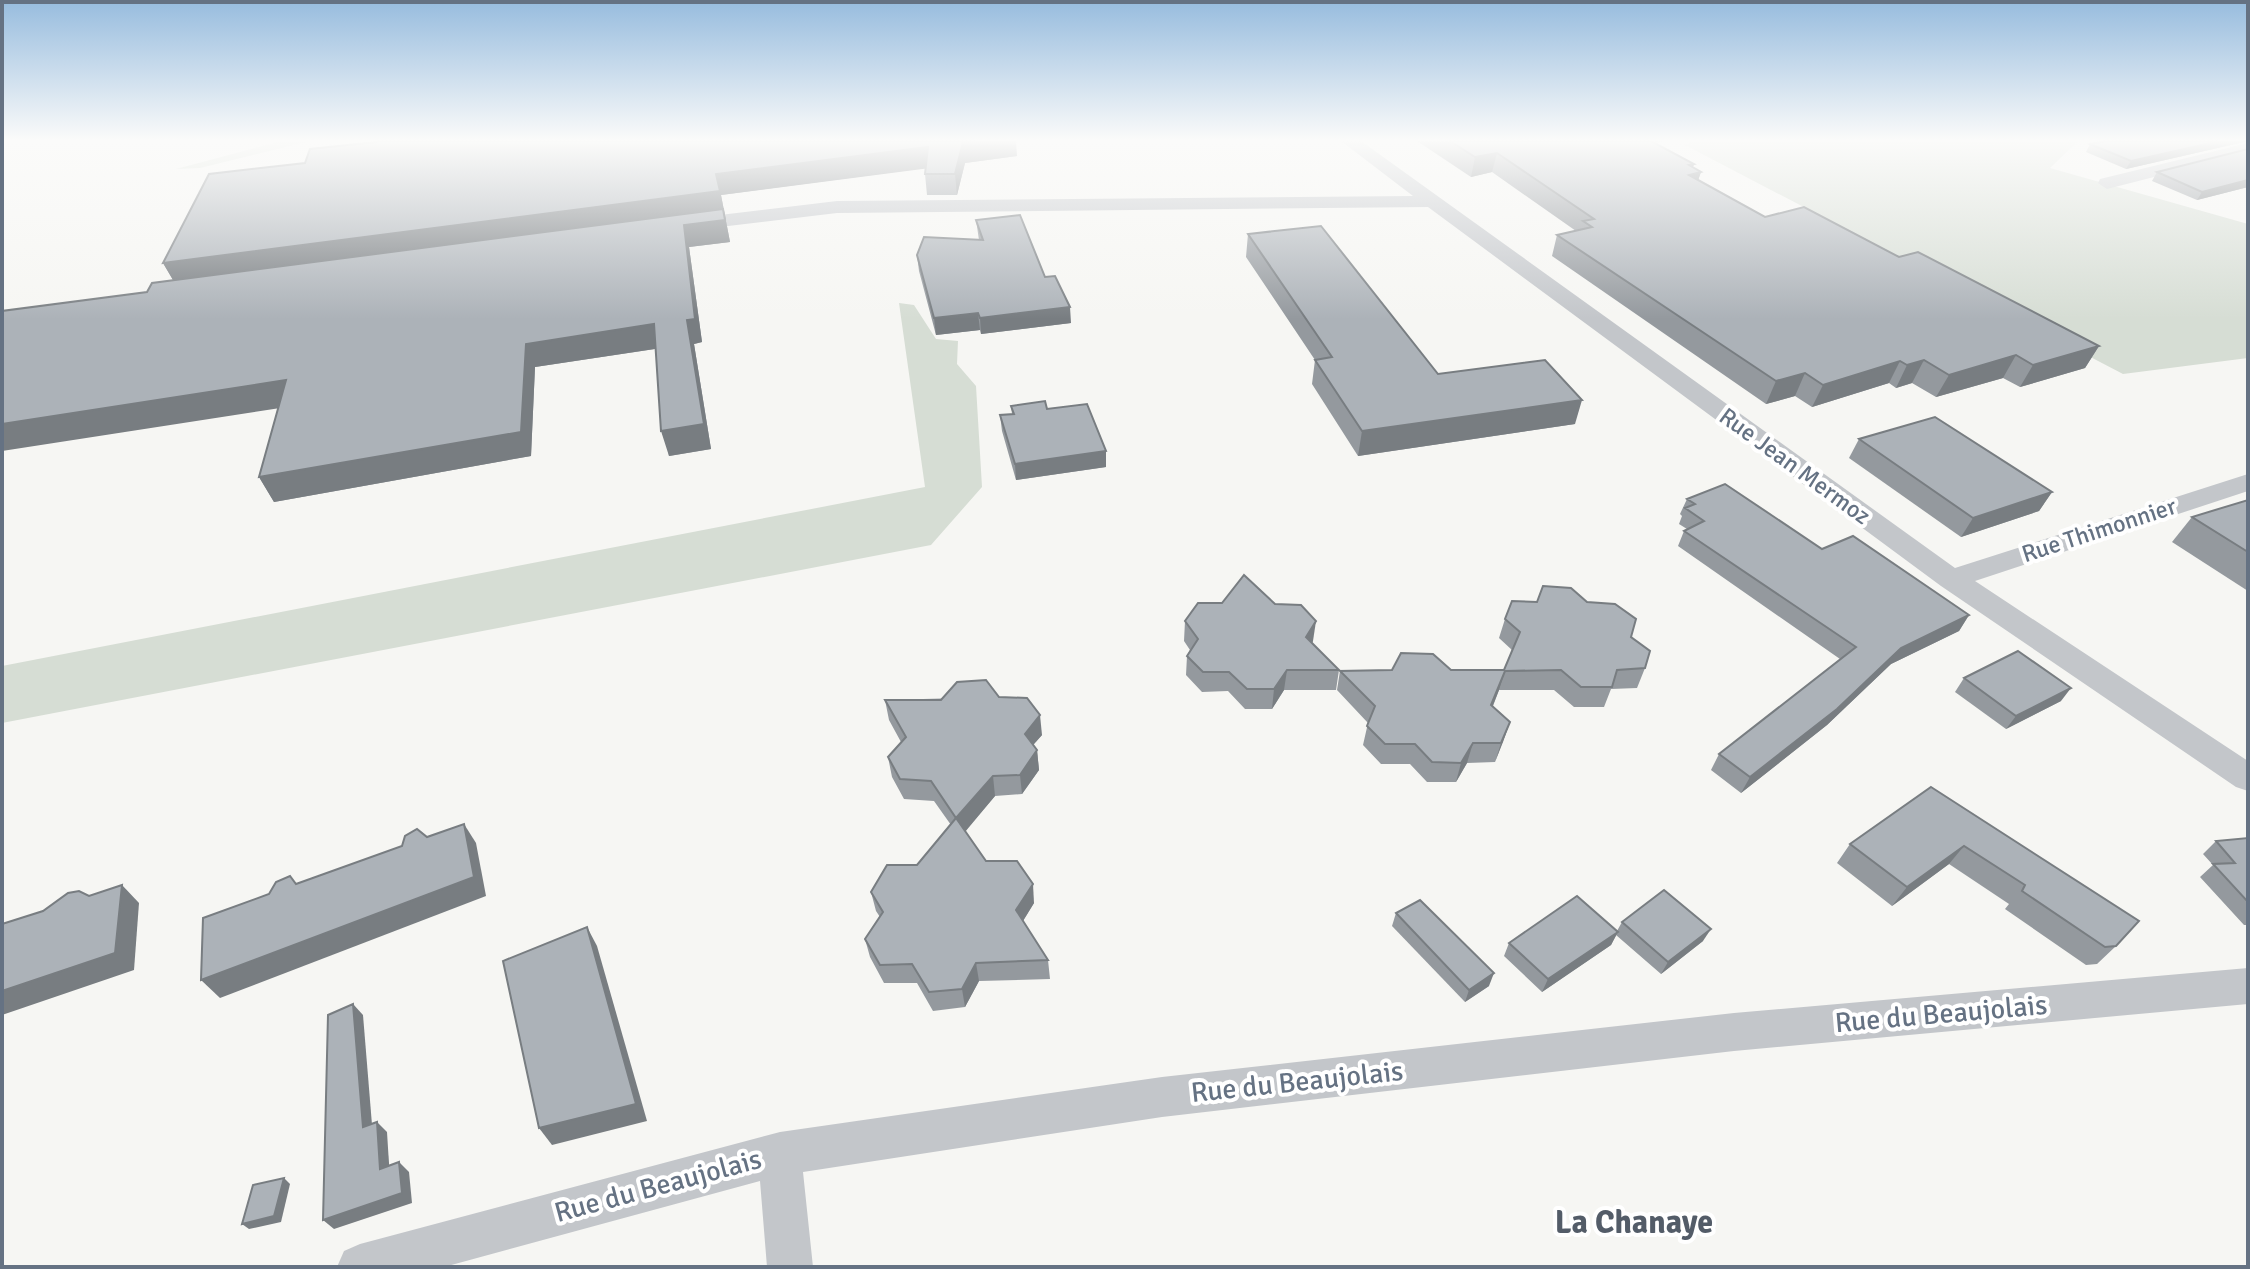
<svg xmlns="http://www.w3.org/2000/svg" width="2250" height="1269" font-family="Signika,sans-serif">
<rect width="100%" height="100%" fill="#f6f6f3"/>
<g fill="#d6ddd4">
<path d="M 281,141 L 310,141 L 200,168 L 176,169 Z"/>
<path d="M 1693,141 L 2078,141 L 2050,168 L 2248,224 L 2248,358 L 2123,374 L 1685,145 Z"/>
<path d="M 899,303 L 914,305 L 936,339 L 958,341 L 957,364 L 976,386 L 982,487 L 931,545 L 2,723 L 2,666 L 925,487 Z"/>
</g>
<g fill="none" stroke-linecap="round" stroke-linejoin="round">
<g fill="#c3c6ca" fill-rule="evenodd">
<path d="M 1341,141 L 1361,141 L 1955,568 L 2248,474 L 2248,491 L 1975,581 L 2248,761 L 2248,791 L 2236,787 L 1941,586 L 1428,207 L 837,213 L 686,231 L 676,225 L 686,219 L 837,201 L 1413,196 Z"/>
<path d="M 2248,143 L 2248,153 L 2107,189 L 2098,183 L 2100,179 Z"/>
<path d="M 2248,968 L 2248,1004 L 1734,1051 L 1162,1117 L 803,1172 L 813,1267 L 767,1267 L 760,1181 L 444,1267 L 337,1267 L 344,1251 L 360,1244 L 780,1132 L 1162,1077 L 1734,1013 Z"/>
</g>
</g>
<g fill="#94999e">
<path d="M 1417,141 L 1664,141 L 1654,143 L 1694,164 L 1693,167 L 1701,172 L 1698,180 L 1765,217 L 1899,257 L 2099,346 L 2085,368 L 2020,387 L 2003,378 L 1936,397 L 1912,383 L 1896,388 L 1889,383 L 1812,407 L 1795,396 L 1766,404 L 1552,256 L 1557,235 L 1576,231 L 1492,172 L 1471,177 Z"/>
<path d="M 2248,141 L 2126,169 L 2086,152 L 2090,144 Z"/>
<path d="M 2248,149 L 2248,187 L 2197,200 L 2152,181 L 2157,172 Z"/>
<path d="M 1017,156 L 965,163 L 957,195 L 927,195 L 925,174 L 925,168 L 721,195 L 730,242 L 689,247 L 702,342 L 694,344 L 711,449 L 669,456 L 655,349 L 535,367 L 531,456 L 274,502 L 259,477 L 278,408 L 147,292 L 173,280 L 163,263 L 305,163 Z"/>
<path d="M 976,220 L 1071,323 L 981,334 L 980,330 L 936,335 L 919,271 L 917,255 L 979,240 Z"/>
<path d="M 1248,234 L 1438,374 L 1575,424 L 1358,456 L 1312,384 L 1315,360 L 1246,257 Z"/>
<path d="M 1011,406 L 1047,409 L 1106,467 L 1016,480 L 1002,431 L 1000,415 L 1012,414 Z"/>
<path d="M 1859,439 L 2052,492 L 2039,511 L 1961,537 L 1849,458 Z"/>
<path d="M 1687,499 L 1822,549 L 1969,615 L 1959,631 L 1891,664 L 1827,725 L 1741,793 L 1711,770 L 1719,754 L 1840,659 L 1678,546 L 1684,531 L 1687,529 L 1679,524 L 1682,516 L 1680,514 Z"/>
<path d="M 2248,500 L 2248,591 L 2172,542 L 2192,517 Z"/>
<path d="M 1587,602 L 1631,637 L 1645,668 L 1637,688 L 1611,689 L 1604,707 L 1574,707 L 1554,690 L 1499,690 L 1493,706 L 1510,722 L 1495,762 L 1467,763 L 1456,782 L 1427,782 L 1410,764 L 1381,764 L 1363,745 L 1368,723 L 1337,690 L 1340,671 L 1504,670 L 1512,650 L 1499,638 L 1505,619 Z"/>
<path d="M 1185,621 L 1313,641 L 1312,643 L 1339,670 L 1336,690 L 1284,690 L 1272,709 L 1245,709 L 1228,691 L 1202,692 L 1186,675 L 1187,656 L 1190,650 L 1184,641 Z"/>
<path d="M 1964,678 L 2061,701 L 2006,729 L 1955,692 Z"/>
<path d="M 999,697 L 1042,735 L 1033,745 L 1037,750 L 1039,770 L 1022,794 L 995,796 L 965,831 L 986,861 L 1034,903 L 1023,921 L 1048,960 L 1050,979 L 979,981 L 965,1007 L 933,1011 L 917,983 L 884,983 L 870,957 L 865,939 L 880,917 L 876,911 L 871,892 L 917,865 L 951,825 L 934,801 L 904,799 L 892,777 L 888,757 L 901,742 L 889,720 L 885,700 Z"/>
<path d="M 1931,787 L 2116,946 L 2097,964 L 2086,965 L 2005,909 L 2009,904 L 1949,864 L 1892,906 L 1837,863 L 1850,844 Z"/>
<path d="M 2248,838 L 2248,925 L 2244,925 L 2200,877 L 2213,865 L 2203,854 L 2216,841 Z"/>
<path d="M 1396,913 L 1489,986 L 1465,1002 L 1392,926 Z"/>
<path d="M 1622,922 L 1703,941 L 1661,974 L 1616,935 L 1611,945 L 1542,992 L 1504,956 L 1509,943 L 1617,931 Z"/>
</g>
<g fill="#787d81">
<path d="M 976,141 L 1016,141 L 1017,156 L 965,163 L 957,195 L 955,174 L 963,142 Z"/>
<path d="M 2220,141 L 2248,141 L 2126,169 L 2131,161 Z"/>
<path d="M 928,147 L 930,168 L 721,195 L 730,242 L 689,247 L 702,342 L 694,344 L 711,449 L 669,456 L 661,431 L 687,320 L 176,285 L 163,263 L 716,174 Z"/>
<path d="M 1497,153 L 1492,172 L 1471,177 L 1475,157 Z"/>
<path d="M 1694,164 L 1690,175 L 1701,172 L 1694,192 L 1682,195 L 1689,165 Z"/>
<path d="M 2248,180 L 2248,187 L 2197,200 L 2202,192 Z"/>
<path d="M 1070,307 L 1071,323 L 981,334 L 980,318 Z"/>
<path d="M 978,313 L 980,330 L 936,335 L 934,318 Z"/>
<path d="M 654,324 L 661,348 L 535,367 L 531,456 L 274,502 L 259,477 L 526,344 Z"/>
<path d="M 2099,346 L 2085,368 L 2020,387 L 2033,365 Z"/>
<path d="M 2016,355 L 2003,378 L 1936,397 L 1949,375 Z"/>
<path d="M 1924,360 L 1912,383 L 1896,388 L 1907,365 Z"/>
<path d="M 1900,361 L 1889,383 L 1812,407 L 1823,385 Z"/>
<path d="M 1805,373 L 1795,396 L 1766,404 L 1776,381 Z"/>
<path d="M 286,380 L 300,405 L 2,451 L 2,424 Z"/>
<path d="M 1582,400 L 1575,424 L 1358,456 L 1362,431 Z"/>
<path d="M 1106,451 L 1106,467 L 1016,480 L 1015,464 Z"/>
<path d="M 2052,492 L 2039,511 L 1961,537 L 1973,518 Z"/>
<path d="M 1969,615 L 1959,631 L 1891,664 L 1827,725 L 1741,793 L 1750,777 L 1901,648 Z"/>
<path d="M 1316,621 L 1313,641 L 1304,657 L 1306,637 Z"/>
<path d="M 1287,670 L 1284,690 L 1272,709 L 1274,689 Z"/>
<path d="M 1505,671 L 1499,690 L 1485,725 L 1491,705 Z"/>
<path d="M 2071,688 L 2061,701 L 2006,729 L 2016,716 Z"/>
<path d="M 1040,715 L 1042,735 L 1026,753 L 1025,734 Z"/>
<path d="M 1510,722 L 1503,742 L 1495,762 L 1501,743 Z"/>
<path d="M 1473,743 L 1467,763 L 1456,782 L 1461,763 Z"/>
<path d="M 1037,750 L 1039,770 L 1022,794 L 1020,775 Z"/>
<path d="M 993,776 L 995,796 L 960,838 L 956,818 Z"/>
<path d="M 464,824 L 476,843 L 486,896 L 220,998 L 201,980 Z"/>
<path d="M 1964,846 L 1949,864 L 1892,906 L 1907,887 Z"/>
<path d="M 1033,884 L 1034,903 L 1018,929 L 1016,910 Z"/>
<path d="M 122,885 L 139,903 L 134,970 L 2,1015 L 2,991 Z"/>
<path d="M 587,927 L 597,946 L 647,1121 L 552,1145 L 539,1128 Z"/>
<path d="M 1711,929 L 1703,941 L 1661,974 L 1668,962 Z"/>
<path d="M 1618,932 L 1611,945 L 1542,992 L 1548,979 Z"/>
<path d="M 976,963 L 979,981 L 965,1007 L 962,989 Z"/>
<path d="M 1494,973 L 1489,986 L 1465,1002 L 1469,990 Z"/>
<path d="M 353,1004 L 363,1015 L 373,1137 L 363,1127 Z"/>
<path d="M 377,1122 L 387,1132 L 390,1179 L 380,1169 Z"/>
<path d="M 399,1162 L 409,1172 L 412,1203 L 334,1229 L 323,1220 Z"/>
<path d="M 284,1178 L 290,1184 L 281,1222 L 249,1229 L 242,1224 Z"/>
</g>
<g fill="#acb2b8" stroke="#787d81" stroke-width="2">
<path d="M 376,141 L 976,141 L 963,142 L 955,174 L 925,174 L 928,147 L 716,174 L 720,191 L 163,263 L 209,174 L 305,163 L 310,149 L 376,142 Z"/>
<path d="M 1450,141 L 1651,141 L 1694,164 L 1689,165 L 1701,172 L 1689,175 L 1765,217 L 1804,207 L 1899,257 L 1918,252 L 2099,346 L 2033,365 L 2016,355 L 1949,375 L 1924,360 L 1907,365 L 1900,361 L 1823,385 L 1805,373 L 1776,381 L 1557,235 L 1592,227 L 1583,221 L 1594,219 L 1497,153 L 1475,157 Z"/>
<path d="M 2106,141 L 2220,141 L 2131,161 L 2090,144 Z"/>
<path d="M 2248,149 L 2248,180 L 2202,192 L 2157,172 Z"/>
<path d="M 723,209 L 725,220 L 684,225 L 695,319 L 687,320 L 704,424 L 661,431 L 654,324 L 526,344 L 521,432 L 259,477 L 286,380 L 2,424 L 2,311 L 147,292 L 152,283 Z"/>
<path d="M 1020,215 L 1045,277 L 1055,276 L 1070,307 L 980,318 L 978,313 L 934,318 L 917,255 L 924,237 L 983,240 L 976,220 Z"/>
<path d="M 1321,226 L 1438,374 L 1545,360 L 1582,400 L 1362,431 L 1315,360 L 1332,357 L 1248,234 Z"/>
<path d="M 1045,401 L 1047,409 L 1087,404 L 1106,451 L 1015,464 L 1000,415 L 1014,414 L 1011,406 Z"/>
<path d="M 1935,417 L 2052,492 L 1973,518 L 1859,439 Z"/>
<path d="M 1725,484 L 1822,549 L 1853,536 L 1969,615 L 1901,648 L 1837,709 L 1750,777 L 1719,754 L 1856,647 L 1684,531 L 1704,521 L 1685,508 L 1695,504 L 1687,499 Z"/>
<path d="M 2248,500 L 2248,552 L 2192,517 Z"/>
<path d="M 1244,575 L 1275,604 L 1301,605 L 1316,621 L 1306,637 L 1339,670 L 1287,670 L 1274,689 L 1247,689 L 1229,672 L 1203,672 L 1187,656 L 1198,639 L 1185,621 L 1198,603 L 1222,603 Z"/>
<path d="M 1543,586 L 1571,588 L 1587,602 L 1615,604 L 1636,619 L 1631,637 L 1650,651 L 1645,668 L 1617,670 L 1612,687 L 1581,687 L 1561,670 L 1505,671 L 1491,705 L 1510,722 L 1501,743 L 1473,743 L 1461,763 L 1432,762 L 1415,744 L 1385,744 L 1367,726 L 1375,706 L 1340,671 L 1392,670 L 1401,653 L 1433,654 L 1451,670 L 1504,670 L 1520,632 L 1505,619 L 1512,601 L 1537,602 Z"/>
<path d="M 2018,651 L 2071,688 L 2016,716 L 1964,678 Z"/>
<path d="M 986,680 L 999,697 L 1027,698 L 1040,715 L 1025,734 L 1037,750 L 1020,775 L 993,776 L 956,818 L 931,781 L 900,779 L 888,757 L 906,737 L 885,700 L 941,700 L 957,682 Z"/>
<path d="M 1931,787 L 2139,921 L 2116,946 L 2105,947 L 2022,891 L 2025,885 L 1964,846 L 1907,887 L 1850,844 Z"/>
<path d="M 956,818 L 986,861 L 1017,861 L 1033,884 L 1016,910 L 1048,960 L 976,963 L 962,989 L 929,992 L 912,964 L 880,965 L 865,939 L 883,912 L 871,892 L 887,865 L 917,865 Z"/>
<path d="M 464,824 L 474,877 L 201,980 L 203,918 L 269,894 L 276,882 L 290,876 L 296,884 L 402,846 L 405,836 L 417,829 L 427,837 Z"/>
<path d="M 2248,838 L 2248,902 L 2213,864 L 2235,863 L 2216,841 Z"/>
<path d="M 122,885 L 115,953 L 2,991 L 2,924 L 43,911 L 68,893 L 79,891 L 89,896 Z"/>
<path d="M 1664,890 L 1711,929 L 1668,962 L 1622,922 Z"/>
<path d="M 1577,896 L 1618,932 L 1548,979 L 1509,943 Z"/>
<path d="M 1420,900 L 1494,973 L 1469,990 L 1396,913 Z"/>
<path d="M 587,927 L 636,1104 L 539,1128 L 503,961 Z"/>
<path d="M 353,1004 L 363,1127 L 377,1122 L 380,1169 L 399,1162 L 402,1193 L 323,1220 L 328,1015 Z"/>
<path d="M 284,1178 L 274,1216 L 242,1224 L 253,1185 Z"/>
</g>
<linearGradient id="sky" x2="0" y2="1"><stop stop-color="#97bcde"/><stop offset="0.44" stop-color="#fbfbfa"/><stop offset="1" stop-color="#fbfbfa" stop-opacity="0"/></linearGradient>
<rect width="2250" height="319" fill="url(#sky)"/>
<g text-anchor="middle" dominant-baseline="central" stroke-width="8" stroke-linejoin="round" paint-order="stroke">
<g font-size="24" fill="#657283" stroke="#fff">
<text transform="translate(1795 466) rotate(36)">Rue Jean Mermoz</text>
<text transform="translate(2099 530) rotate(-18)">Rue Thimonnier</text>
</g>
<g font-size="28" fill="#657283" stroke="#fff">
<text transform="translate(1941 1014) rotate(-5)">Rue du Beaujolais</text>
<text transform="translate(1297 1082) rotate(-6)">Rue du Beaujolais</text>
<text transform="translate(658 1186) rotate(-15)">Rue du Beaujolais</text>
</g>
<g font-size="32" font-weight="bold" fill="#535c68" stroke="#fff">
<text x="1634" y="1222">La Chanaye</text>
</g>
</g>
<rect width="2250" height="1269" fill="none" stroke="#657283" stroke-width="8"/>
</svg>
